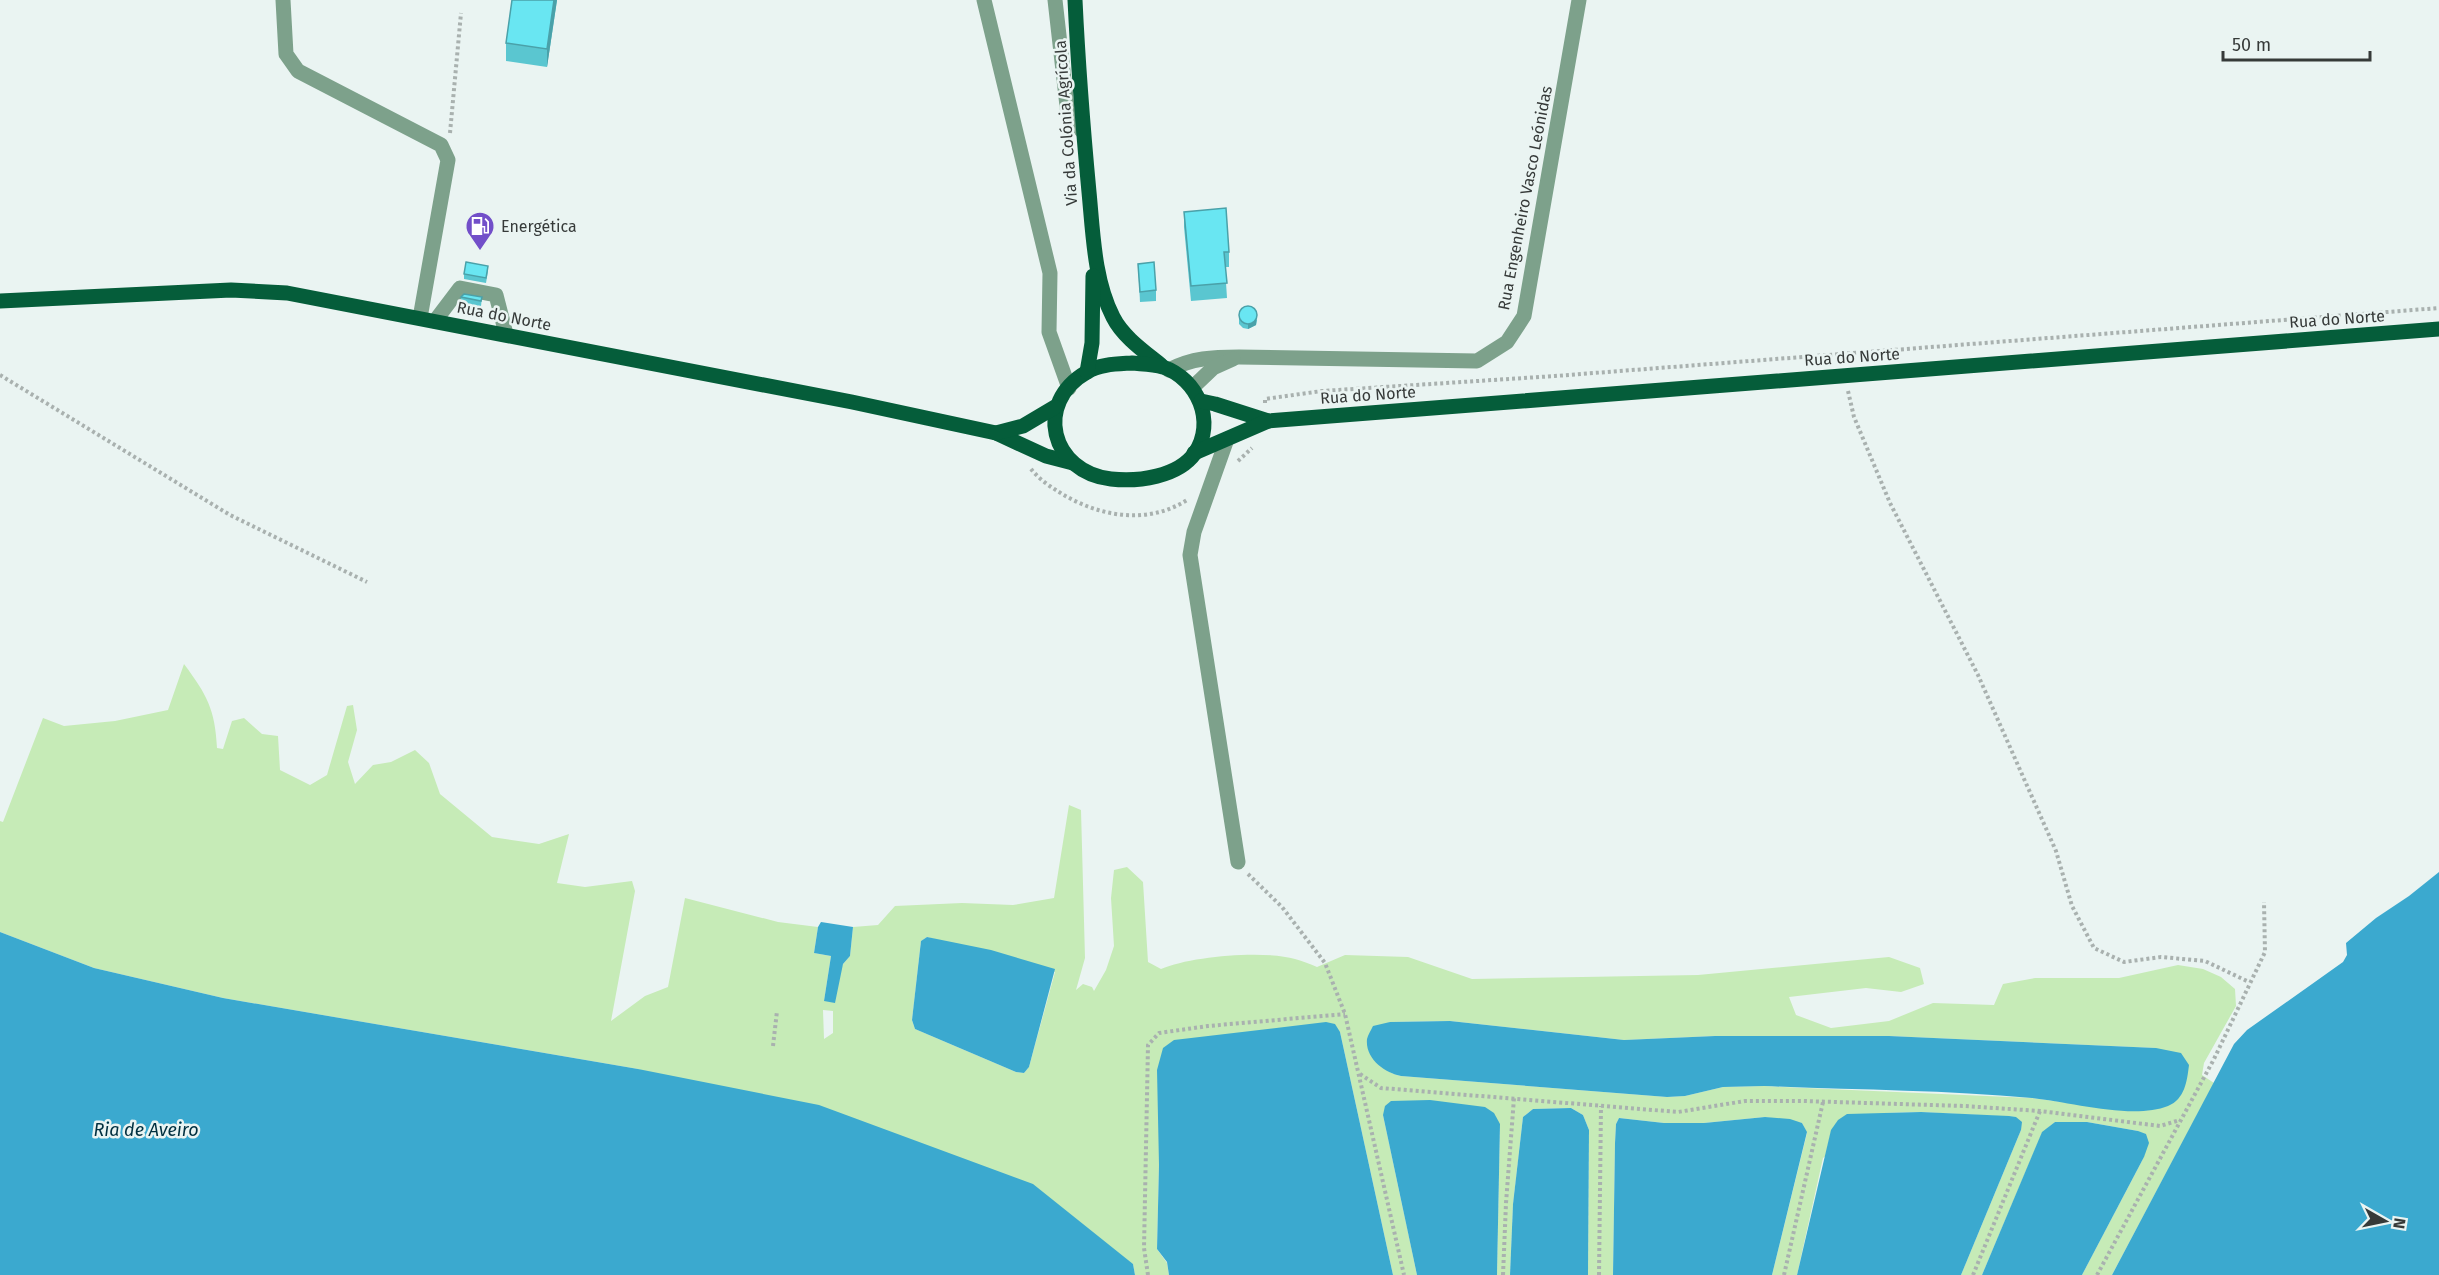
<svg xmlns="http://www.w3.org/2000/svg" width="2439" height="1275" font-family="'Fira Sans',sans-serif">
<rect width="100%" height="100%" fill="#eaf4f2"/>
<path fill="#c6ebb7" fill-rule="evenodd" d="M 184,664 C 207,695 215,709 217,748 L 223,749 L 232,721 L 244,718 L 262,734 L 278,736 L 280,770 L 310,785 L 327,775 L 347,706 L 353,705 L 357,730 L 348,762 L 355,784 L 373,765 L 391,762 L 415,750 L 429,763 L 440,794 L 492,837 L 539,844 L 569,834 L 557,883 L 585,887 L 632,881 L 635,891 L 611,1021 L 645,996 L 668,987 L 685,898 L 778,922 L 818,927 L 814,953 L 831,956 L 824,1001 L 843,964 L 850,956 L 853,927 L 878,925 L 895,906 L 962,903 L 1013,905 L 1054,898 L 1069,805 L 1081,810 L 1085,958 L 1076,990 L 1083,984 L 1092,987 L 1094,991 L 1106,970 L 1114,946 L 1111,898 L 1114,870 L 1127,867 L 1143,882 L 1148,962 L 1161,969 C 1191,956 1264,950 1295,959 C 1303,961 1310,964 1317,967 L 1345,955 L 1408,957 L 1472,979 L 1698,975 L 1889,957 L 1920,968 L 1924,984 L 1901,992 L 1866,988 L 1789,997 L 1796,1015 L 1831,1028 L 1889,1021 L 1933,1003 L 1994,1005 L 2003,984 L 2035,978 L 2119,978 L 2178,965 L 2203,969 L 2221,977 L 2235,989 L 2236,1006 L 2204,1063 L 2202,1075 L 2214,1083 L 2112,1275 L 2082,1275 L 2144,1157 L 2138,1131 L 2087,1122 L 2055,1122 L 2042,1133 L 1982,1275 L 1961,1275 L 2021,1130 L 2016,1117 L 1921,1112 L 1885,1113 L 1823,1158 L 1797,1275 L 1772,1275 L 1807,1133 L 1802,1123 L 1765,1117 L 1704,1123 L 1664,1123 L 1619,1118 L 1616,1124 L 1615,1143 L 1613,1275 L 1588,1275 L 1589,1130 L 1583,1115 L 1571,1108 L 1533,1109 L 1523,1117 L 1513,1204 L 1510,1275 L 1497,1275 L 1500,1124 L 1383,1115 L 1417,1275 L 1393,1275 L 1340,1032 L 1159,1165 L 1157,1249 L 1167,1263 L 1169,1275 L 1135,1275 L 1133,1264 L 638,1069 L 223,998 L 94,968 L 0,932 L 0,821 L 3,822 L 43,718 L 64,726 L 115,721 L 168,710 ZM 927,937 L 1055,972 L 1029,1067 L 1024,1073 L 1016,1072 L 915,1029 L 912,1020 L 921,941 ZM 823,1010 L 833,1011 L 833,1033 L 824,1039 ZM 1450,1021 L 1624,1040 L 1715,1036 L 1889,1036 L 2156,1048 L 2121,1110 L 2032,1098 L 1764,1086 L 1723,1087 L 1685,1096 L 1667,1097 L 1401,1076 C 1384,1073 1369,1056 1367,1039 L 1390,1022 Z"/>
<g fill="#3ba9cf">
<path d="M 2439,872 L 2439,1275 L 2112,1275 L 2234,1044 L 2247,1030 L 2343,962 L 2347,955 L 2346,943 L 2376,918 L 2409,896 Z"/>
<path d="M 821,922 L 853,927 L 850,956 L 843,964 L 835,1003 L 824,1001 L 831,956 L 814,953 L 818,927 Z"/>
<path d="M 0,932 L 94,968 L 223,998 L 638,1069 L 819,1105 L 1033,1184 L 1133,1264 L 1135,1275 L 0,1275 Z"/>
<path d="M 927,937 L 991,950 L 1055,969 L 1029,1067 L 1024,1073 L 1016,1072 L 915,1029 L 912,1020 L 921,941 Z"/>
<path d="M 1450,1021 L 1624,1040 L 1715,1036 L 1889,1036 L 2156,1048 L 2181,1053 L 2189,1065 C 2187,1081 2185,1099 2168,1106 C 2133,1120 2070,1102 2032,1098 C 1943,1090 1853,1090 1764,1086 L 1723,1087 L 1685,1096 L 1667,1097 L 1401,1076 C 1385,1073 1365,1059 1367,1039 C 1368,1035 1371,1030 1373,1026 L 1390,1022 Z"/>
<path d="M 1326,1022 L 1335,1024 L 1340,1032 L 1393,1275 L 1169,1275 L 1167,1262 L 1157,1249 L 1159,1165 L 1157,1070 L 1163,1048 L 1174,1040 Z"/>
<path d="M 1430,1100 L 1485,1107 L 1494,1113 L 1500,1124 L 1497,1275 L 1417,1275 L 1383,1115 L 1385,1106 L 1391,1101 Z"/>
<path d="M 1571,1108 L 1583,1115 L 1589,1130 L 1588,1275 L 1510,1275 L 1513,1204 L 1523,1117 L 1533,1109 Z"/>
<path d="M 1921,1112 L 2009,1116 L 2016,1117 L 2022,1122 L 2021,1130 L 1961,1275 L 1797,1275 L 1831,1130 L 1838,1120 L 1847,1114 Z"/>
<path d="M 1765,1117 L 1790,1119 L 1802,1123 L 1807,1132 L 1772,1275 L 1613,1275 L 1615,1143 L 1616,1124 L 1619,1118 L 1664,1123 L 1704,1123 Z"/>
<path d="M 2055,1122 L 2087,1122 L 2138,1131 L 2146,1134 L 2149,1143 L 2144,1157 L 2082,1275 L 1982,1275 L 2042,1132 Z"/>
</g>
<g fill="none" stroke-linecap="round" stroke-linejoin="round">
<g stroke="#a9b1af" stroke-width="4" stroke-dasharray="3 3" stroke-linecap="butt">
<path d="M 450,133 L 461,13"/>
<path d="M 0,375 L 230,515 L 367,582"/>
<path d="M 1848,391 L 1854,417 L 1890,503 L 1978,675 L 2056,851 L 2072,906 L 2094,948 L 2124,962 L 2161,957 L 2205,961 L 2249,982"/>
<path d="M 1265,403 L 1265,399 L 1322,391 L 1555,376 L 2439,308"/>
<path d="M 1238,461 L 1252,448"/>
<path d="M 1031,469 C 1038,478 1049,486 1059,492 C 1097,516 1146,526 1187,500"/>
<path d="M 1248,874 L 1282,907 L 1325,963 L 1345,1014 L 1404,1275"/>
<path d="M 773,1046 L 777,1011"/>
<path d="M 1360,1074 L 1381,1088 L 1678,1112 L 1745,1101 L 1803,1101 L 1964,1106 L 2040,1111 L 2160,1126 L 2180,1120"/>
<path d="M 1148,1275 L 1144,1248 L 1148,1045 L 1159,1033 L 1208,1026 L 1345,1014"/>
<path d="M 1503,1275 L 1506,1203 L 1514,1098"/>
<path d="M 1599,1275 L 1601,1106"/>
<path d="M 1784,1275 L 1823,1102"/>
<path d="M 1973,1275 L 2040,1111"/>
<path d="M 2097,1275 L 2214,1059 L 2265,952 L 2264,902"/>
</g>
<g stroke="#7da18b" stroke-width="15">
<path d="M 283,0 L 286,54 L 298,71 L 441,145 L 448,160 L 420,318"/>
<path d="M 984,0 L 1050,273 L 1049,332 L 1069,388"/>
<path d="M 1055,0 L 1068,115 L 1083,132"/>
<path d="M 435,321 L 460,288 L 496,295 L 506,334"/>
<path d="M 1169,370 C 1192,358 1213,357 1239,357 L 1477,361 L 1507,342 L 1524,316 L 1579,0"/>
<path d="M 1192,388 L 1213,368 L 1233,359"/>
<path d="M 1227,439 L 1194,532 L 1190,555 L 1238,862"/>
</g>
<g stroke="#055d3a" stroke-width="15">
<path d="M 1075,0 C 1078,64 1083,128 1089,192 C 1093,233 1094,280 1113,317 C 1123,337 1145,352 1161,365"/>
<path d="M 0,301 L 231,290 L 287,293 L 852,402 L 996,433 L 1046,456 L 1073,463"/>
<path d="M 1132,363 C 1142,364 1153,364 1163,367 C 1198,379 1216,422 1195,453 C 1178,477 1138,482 1111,479 C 1051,472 1033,403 1087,372 C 1100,364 1117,364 1132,363 Z"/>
<path d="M 1087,372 L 1092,343 L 1093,276"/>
<path d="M 1201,401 L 1215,404 L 1268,421"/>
<path d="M 996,433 L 1023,426 L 1055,407"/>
<path d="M 1194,453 L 1268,421 L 2439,329"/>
</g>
</g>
<g fill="#5ac6d0">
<path d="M 512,0 L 557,0 L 547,67 L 506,61 L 506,43 Z"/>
<path d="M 1184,212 L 1229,252 L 1229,267 L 1225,267 L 1227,298 L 1191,301 L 1184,227 Z"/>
<path d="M 1138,264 L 1156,290 L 1156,301 L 1140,302 Z"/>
<path d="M 488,271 L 486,283 L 464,279 L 464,274 Z"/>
<path d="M 461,297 L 482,297 L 481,306 L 461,303 Z"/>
<path d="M 1239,319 L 1257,320 L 1256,325 L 1248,329 L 1243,328 L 1239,324 Z"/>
</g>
<g fill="#4aa1a9">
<path d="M 554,0 L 557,0 L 547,67 L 547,49 Z"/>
<path d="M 1257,315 L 1256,325 L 1248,329 L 1248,324 Z"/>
</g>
<g fill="#69e6f2" stroke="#4aa1a9" stroke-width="1.5">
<path d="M 512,0 L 554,0 L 547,49 L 506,43 Z"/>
<path d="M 1226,208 L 1229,252 L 1224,252 L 1227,283 L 1191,286 L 1184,212 Z"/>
<path d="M 466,262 L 488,266 L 486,278 L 464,274 Z"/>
<path d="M 1154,262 L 1156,290 L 1140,292 L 1138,264 Z"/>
<path d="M 464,294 L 482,297 L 481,301 L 461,297 Z"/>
<circle cx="1248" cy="315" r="9"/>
</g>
<defs>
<g id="fuel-pin" transform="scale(1.5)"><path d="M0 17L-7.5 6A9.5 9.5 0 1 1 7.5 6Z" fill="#724fc9" stroke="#eaf4f2"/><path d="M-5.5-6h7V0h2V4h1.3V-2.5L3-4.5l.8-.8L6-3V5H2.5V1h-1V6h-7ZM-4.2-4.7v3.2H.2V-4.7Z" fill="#fff"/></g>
</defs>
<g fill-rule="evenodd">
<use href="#fuel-pin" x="480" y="226"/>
</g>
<g text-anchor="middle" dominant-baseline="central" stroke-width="5" stroke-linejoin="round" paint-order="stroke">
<g font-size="16" fill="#363a39" stroke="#eaf4f2">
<text transform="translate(1066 123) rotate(-94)">Via da Colónia Agrícola</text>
<text transform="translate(1525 198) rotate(-79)">Rua Engenheiro Vasco Leónidas</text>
<text transform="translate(504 316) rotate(11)">Rua do Norte</text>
<text transform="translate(2337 319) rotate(-4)">Rua do Norte</text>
<text transform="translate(1852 357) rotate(-4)">Rua do Norte</text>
<text transform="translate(1368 395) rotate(-4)">Rua do Norte</text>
</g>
<g font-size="16" fill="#363a39" stroke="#eaf4f2" text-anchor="start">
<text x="501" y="226">Energética</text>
</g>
<g font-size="18" font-style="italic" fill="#003040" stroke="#eaf4f2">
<text x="146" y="1130">Ria de Aveiro</text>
</g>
</g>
<g transform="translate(2385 1221) rotate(99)" stroke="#eaf4f2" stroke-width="4.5" paint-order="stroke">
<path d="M0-4.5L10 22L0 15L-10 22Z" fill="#363a39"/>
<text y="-9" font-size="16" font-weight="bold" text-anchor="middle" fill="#363a39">N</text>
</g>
<path d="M2223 51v9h147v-9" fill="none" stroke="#363a39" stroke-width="3"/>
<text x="2232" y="51" font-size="18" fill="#363a39" stroke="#eaf4f2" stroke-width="4.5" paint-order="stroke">50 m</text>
</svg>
